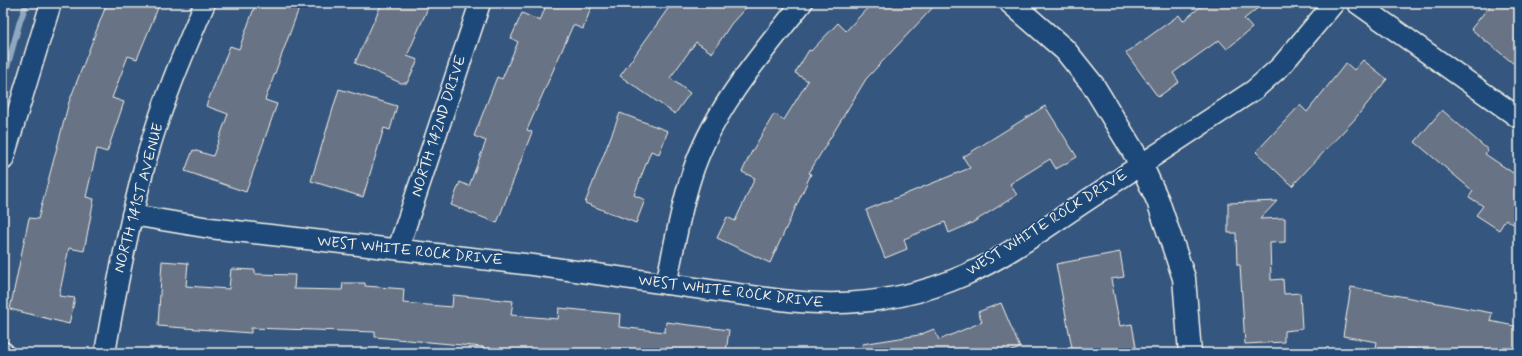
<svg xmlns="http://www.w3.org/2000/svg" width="1522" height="356" font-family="Mynerve,sans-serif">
<rect width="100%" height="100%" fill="#35567e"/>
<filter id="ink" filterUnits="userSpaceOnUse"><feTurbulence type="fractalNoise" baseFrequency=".025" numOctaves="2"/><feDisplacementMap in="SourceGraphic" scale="8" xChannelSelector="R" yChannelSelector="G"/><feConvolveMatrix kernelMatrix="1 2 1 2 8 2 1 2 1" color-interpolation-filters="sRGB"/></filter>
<g filter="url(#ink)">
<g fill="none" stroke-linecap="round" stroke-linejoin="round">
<path stroke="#8fa8c1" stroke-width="6" d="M 3,82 L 20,21 L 27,3"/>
</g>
<g fill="#677386" stroke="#f4f1e8">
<path d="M 107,3 L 160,3 L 137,59 L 128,56 L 112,98 L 124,102 L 107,152 L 97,149 L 86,197 L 94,199 L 84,251 L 69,248 L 59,296 L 75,298 L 69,324 L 10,309 L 29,218 L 38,219 L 69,102 Z"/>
<path d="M 256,3 L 301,3 L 265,100 L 277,104 L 246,192 L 185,171 L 193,150 L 213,156 L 228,114 L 206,106 L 230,46 L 239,49 Z"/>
<path d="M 382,3 L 430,3 L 407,56 L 418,60 L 407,83 L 401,83 L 355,63 Z"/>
<path d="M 547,3 L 593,3 L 583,29 L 573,25 L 527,130 L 532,132 L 497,223 L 451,205 L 460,182 L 469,186 L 486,141 L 474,136 L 497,77 L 502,79 L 518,42 L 511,38 L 522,13 L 540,21 Z"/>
<path d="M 672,3 L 750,3 L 731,24 L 712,53 L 696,42 L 670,78 L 690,93 L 675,114 L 620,76 Z"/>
<path d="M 872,3 L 937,3 L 866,79 L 809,173 L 811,174 L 770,263 L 717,238 L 727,217 L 735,221 L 755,178 L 742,172 L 751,153 L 774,114 L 784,120 L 808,81 L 795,73 L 809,50 L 811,51 L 838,23 L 846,31 Z"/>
<path d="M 1205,3 L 1264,3 L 1244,19 L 1252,28 L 1227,49 L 1219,40 L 1173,73 L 1179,82 L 1158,97 L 1126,53 L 1179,15 L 1183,21 Z"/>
<path d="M 1492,3 L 1519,3 L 1519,68 L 1471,29 Z"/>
<path d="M 1363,60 L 1387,79 L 1354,120 L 1292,186 L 1256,152 L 1300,105 L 1307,112 L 1346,63 L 1354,70 Z"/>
<path d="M 339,89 L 397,106 L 390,130 L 384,128 L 363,197 L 311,181 Z"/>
<path d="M 1045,106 L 1077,157 L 1056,169 L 1050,159 L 1010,184 L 1017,195 L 972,223 L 949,233 L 945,222 L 904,239 L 907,249 L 885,258 L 866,210 L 970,168 L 963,157 Z"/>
<path d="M 1442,110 L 1488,150 L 1485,154 L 1519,177 L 1519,228 L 1506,219 L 1499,230 L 1476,215 L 1483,206 L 1469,197 L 1473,191 L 1415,142 Z"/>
<path d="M 620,113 L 668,131 L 659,154 L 651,151 L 634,195 L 645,200 L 636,223 L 585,203 Z"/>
<path d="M 1277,201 L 1260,219 L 1285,218 L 1285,242 L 1270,243 L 1271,280 L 1283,279 L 1284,294 L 1300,293 L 1302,329 L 1284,331 L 1284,342 L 1245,344 L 1240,265 L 1237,265 L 1236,233 L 1228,233 L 1228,203 Z"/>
<path d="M 1120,252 L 1124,277 L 1111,279 L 1120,326 L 1132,324 L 1136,347 L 1103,353 L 1073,353 L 1056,264 Z"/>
<path d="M 162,261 L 188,263 L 186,286 L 229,289 L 231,269 L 255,270 L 255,274 L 295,275 L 294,289 L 342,290 L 343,283 L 365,283 L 365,286 L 404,289 L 403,303 L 452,307 L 453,295 L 513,301 L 511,315 L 558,319 L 559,308 L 620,314 L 619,327 L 665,332 L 666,322 L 729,330 L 726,353 L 482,353 L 483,347 L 375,337 L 375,332 L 251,328 L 251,333 L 158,326 Z"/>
<path d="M 1351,287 L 1492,313 L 1490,321 L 1519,327 L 1519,353 L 1440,353 L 1408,348 L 1407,353 L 1375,353 L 1377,342 L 1343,336 Z"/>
<path d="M 1001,303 L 1020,348 L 1007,353 L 863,353 L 862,344 L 919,335 L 934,329 L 939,340 L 982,322 L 978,312 Z"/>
</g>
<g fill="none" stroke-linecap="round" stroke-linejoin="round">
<g stroke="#f4f1e8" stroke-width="23">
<g id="street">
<path d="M 1357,3 L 1519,118"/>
<path d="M 3,160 L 51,3"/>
<path d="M 132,215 L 210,228 L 533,265 L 781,300 C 844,308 907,301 965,275 C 1009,256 1049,225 1089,199 C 1144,163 1199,126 1254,90 L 1281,66 L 1334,3"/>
<path d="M 398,249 L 480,3"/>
<path d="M 666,284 C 674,248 680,211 691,177 C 712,110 759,57 802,3"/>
<path d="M 3,352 L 4,353"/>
<path d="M 105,353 C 116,288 129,223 146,160 C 161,106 183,54 205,3"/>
</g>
</g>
<g stroke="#f4f1e8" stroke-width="25">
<path id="secondary" d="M 1011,3 L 1065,50 L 1093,85 L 1141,164 L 1158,201 L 1184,278 L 1190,353"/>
</g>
<use href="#street" stroke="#1f4a7a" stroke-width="20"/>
<use href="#secondary" stroke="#1f4a7a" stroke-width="22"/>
</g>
</g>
<g text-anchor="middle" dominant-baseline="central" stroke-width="3.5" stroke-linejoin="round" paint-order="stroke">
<g font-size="15" fill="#f4f1e8" stroke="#1f4a7a">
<text transform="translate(439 126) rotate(-72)">NORTH 142ND DRIVE</text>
<text transform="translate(139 198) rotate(-75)">NORTH 141ST AVENUE</text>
<text transform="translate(1047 223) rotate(-32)">WEST WHITE ROCK DRIVE</text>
<text transform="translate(410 251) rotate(6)">WEST WHITE ROCK DRIVE</text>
<text transform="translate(731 292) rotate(7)">WEST WHITE ROCK DRIVE</text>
</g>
</g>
<rect width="1522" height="356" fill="none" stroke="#1f4a7a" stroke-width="16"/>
<rect x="8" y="8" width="1506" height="340" fill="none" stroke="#f4f1e8" stroke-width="1.5" filter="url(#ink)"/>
</svg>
